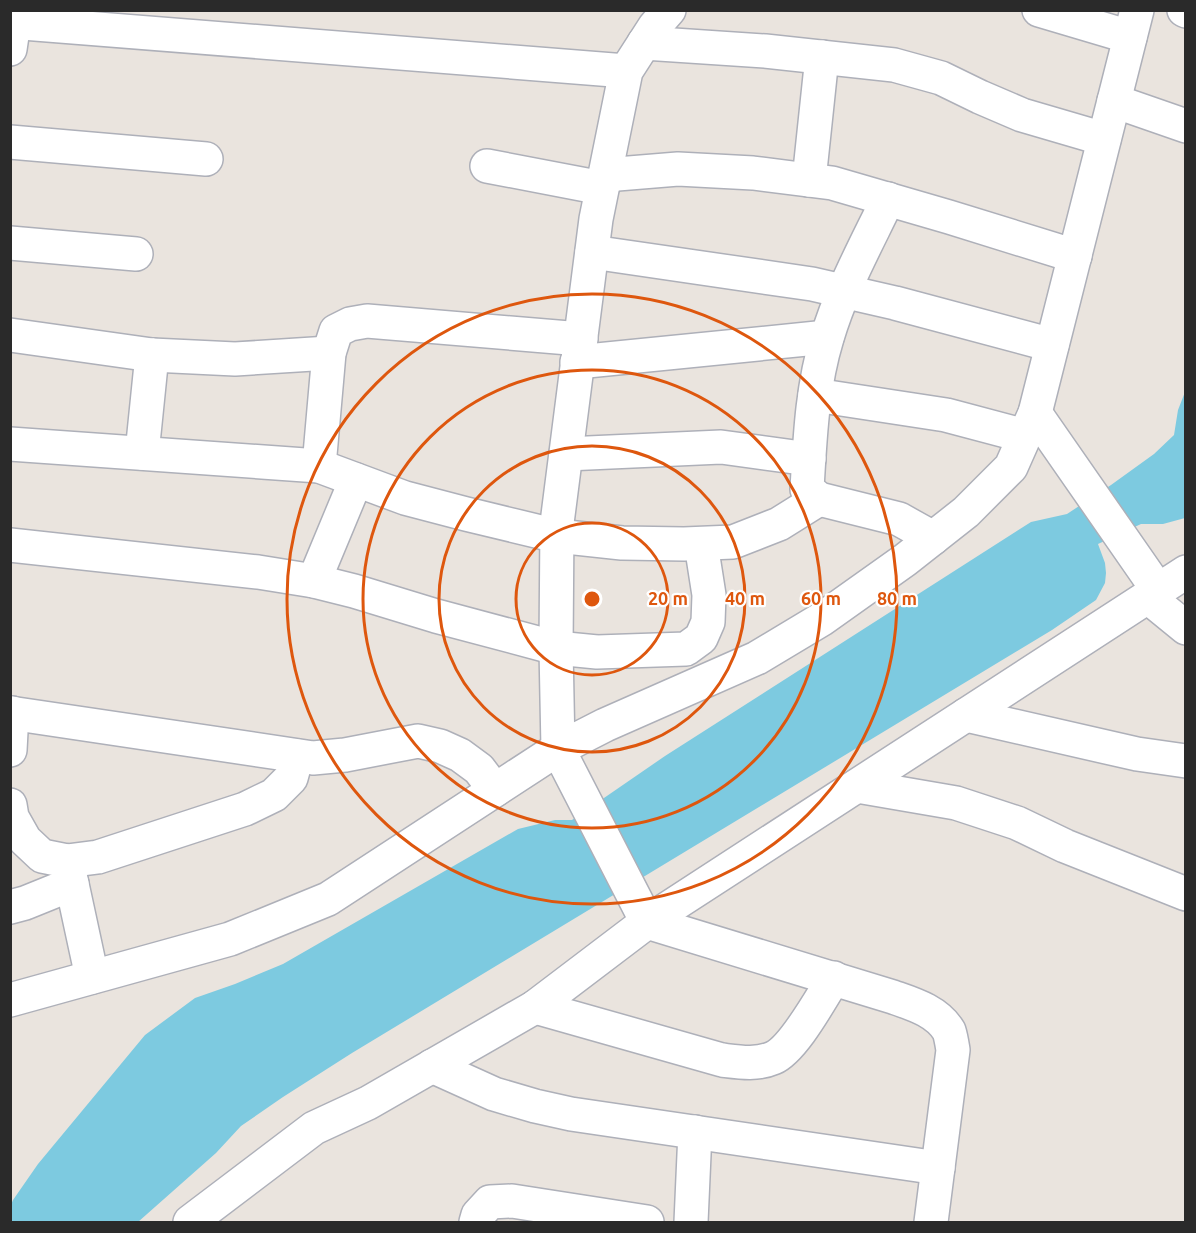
<svg xmlns="http://www.w3.org/2000/svg" width="1196" height="1233" font-family="Ubuntu,sans-serif">
<rect width="100%" height="100%" fill="#eae4de"/>
<path fill="#7dcae0" d="M 1185,392 L 1185,518 L 1163,524 L 1141,524 L 1098,544 L 1105,563 L 1106,573 L 1105,583 L 1096,600 L 1052,630 L 352,1053 L 283,1097 L 241,1126 L 216,1153 L 138,1222 L 11,1222 L 10,1207 L 13,1200 L 38,1164 L 145,1035 L 195,998 L 235,984 L 283,964 L 518,829 L 555,820 L 572,820 L 665,756 L 1031,522 L 1067,514 L 1111,485 L 1154,454 L 1174,435 L 1178,410 Z"/>
<g fill="none" stroke-linecap="round" stroke-linejoin="round">
<g stroke="#aeb0b9" stroke-width="36">
<g id="minor">
<path d="M 669,10 L 655,26 L 626,71 L 596,219 L 557,523 L 556,648 L 558,749 L 647,922 L 893,997 C 913,1004 937,1011 949,1031 C 951,1037 952,1044 953,1050 L 931,1222"/>
<path d="M 1039,10 L 1130,37"/>
<path d="M 1184,10 L 1186,11"/>
<path d="M 10,22 L 626,71"/>
<path d="M 644,43 L 765,51 L 894,65 L 941,78 L 980,97 L 1022,115 L 1104,139"/>
<path d="M 10,49 L 14,22"/>
<path d="M 1114,101 L 1186,126"/>
<path d="M 10,142 L 206,159"/>
<path d="M 487,166 L 602,188"/>
<path d="M 605,175 L 678,169 L 753,173 L 832,183 L 949,217 L 1075,256"/>
<path d="M 809,180 L 822,57"/>
<path d="M 888,199 C 866,245 841,290 827,338 C 812,387 810,438 807,489 L 819,499 L 899,519 L 933,538"/>
<path d="M 10,243 L 136,254"/>
<path d="M 592,252 L 812,284 L 895,303 L 1052,345"/>
<path d="M 10,335 L 152,355 L 235,359 L 329,353"/>
<path d="M 577,362 L 827,337"/>
<path d="M 815,395 L 946,415 L 1025,436"/>
<path d="M 1035,413 L 1158,590"/>
<path d="M 10,444 L 319,466 L 405,498 L 466,514 L 557,536 L 622,543 L 684,544 L 733,542 L 779,524 L 819,499"/>
<path d="M 142,453 L 152,355"/>
<path d="M 566,454 L 721,447 L 809,459"/>
<path d="M 319,466 L 329,353 L 336,331 L 350,324 L 367,321 L 581,339"/>
<path d="M 10,545 L 258,572 L 314,581 L 354,591 L 436,616 L 556,648 L 597,652 L 686,649 L 701,638 L 708,622 L 709,595 L 701,544"/>
<path d="M 314,581 L 356,480"/>
<path d="M 1148,597 L 1186,628"/>
<path d="M 10,713 L 313,758 L 345,755 L 418,741 L 440,746 L 460,755 L 479,769 L 495,790"/>
<path d="M 966,715 L 1137,754 L 1186,761"/>
<path d="M 10,750 L 12,713"/>
<path d="M 857,786 L 956,803 L 1017,823 L 1065,846 L 1186,894"/>
<path d="M 10,805 L 12,817 L 25,840 L 42,856 L 67,861 L 98,857 L 245,809 L 274,795 L 291,778 L 297,756"/>
<path d="M 67,861 L 92,977"/>
<path d="M 10,907 L 25,903 L 72,884"/>
<path d="M 10,1000 L 230,939 L 328,899 L 558,749 L 605,725 L 757,658 L 822,619 L 905,560 L 966,512 L 1011,467 L 1035,413 L 1137,10"/>
<path d="M 535,1007 L 722,1060 C 739,1062 757,1065 773,1058 C 794,1049 821,998 834,978"/>
<path d="M 432,1066 L 494,1094 L 535,1106 L 571,1114 L 938,1168"/>
<path d="M 190,1222 L 314,1128 L 368,1103 L 535,1007 L 647,922 L 1186,572"/>
<path d="M 476,1222 L 478,1215 L 490,1202 L 512,1201 L 647,1222"/>
<path d="M 691,1222 L 695,1132"/>
</g>
</g>
<use href="#minor" stroke="#fff" stroke-width="33"/>
</g>
<g fill="none" stroke="#de570e" stroke-width="3">
<circle cx="592" cy="599" r="76"/>
<circle cx="592" cy="599" r="153"/>
<circle cx="592" cy="599" r="229"/>
<circle cx="592" cy="599" r="305"/>
</g>
<circle cx="592" cy="599" r="9" fill="#de570e" stroke="#fff" stroke-width="3"/>
<g font-size="18" text-anchor="middle" font-weight="bold" fill="#de570e" stroke="#fff" stroke-width="4.5" stroke-linejoin="round" paint-order="stroke">
<text x="668" y="605">20 m</text>
<text x="745" y="605">40 m</text>
<text x="821" y="605">60 m</text>
<text x="897" y="605">80 m</text>
</g>
<rect width="1196" height="1233" fill="none" stroke="#2a2a2a" stroke-width="24"/>
</svg>
